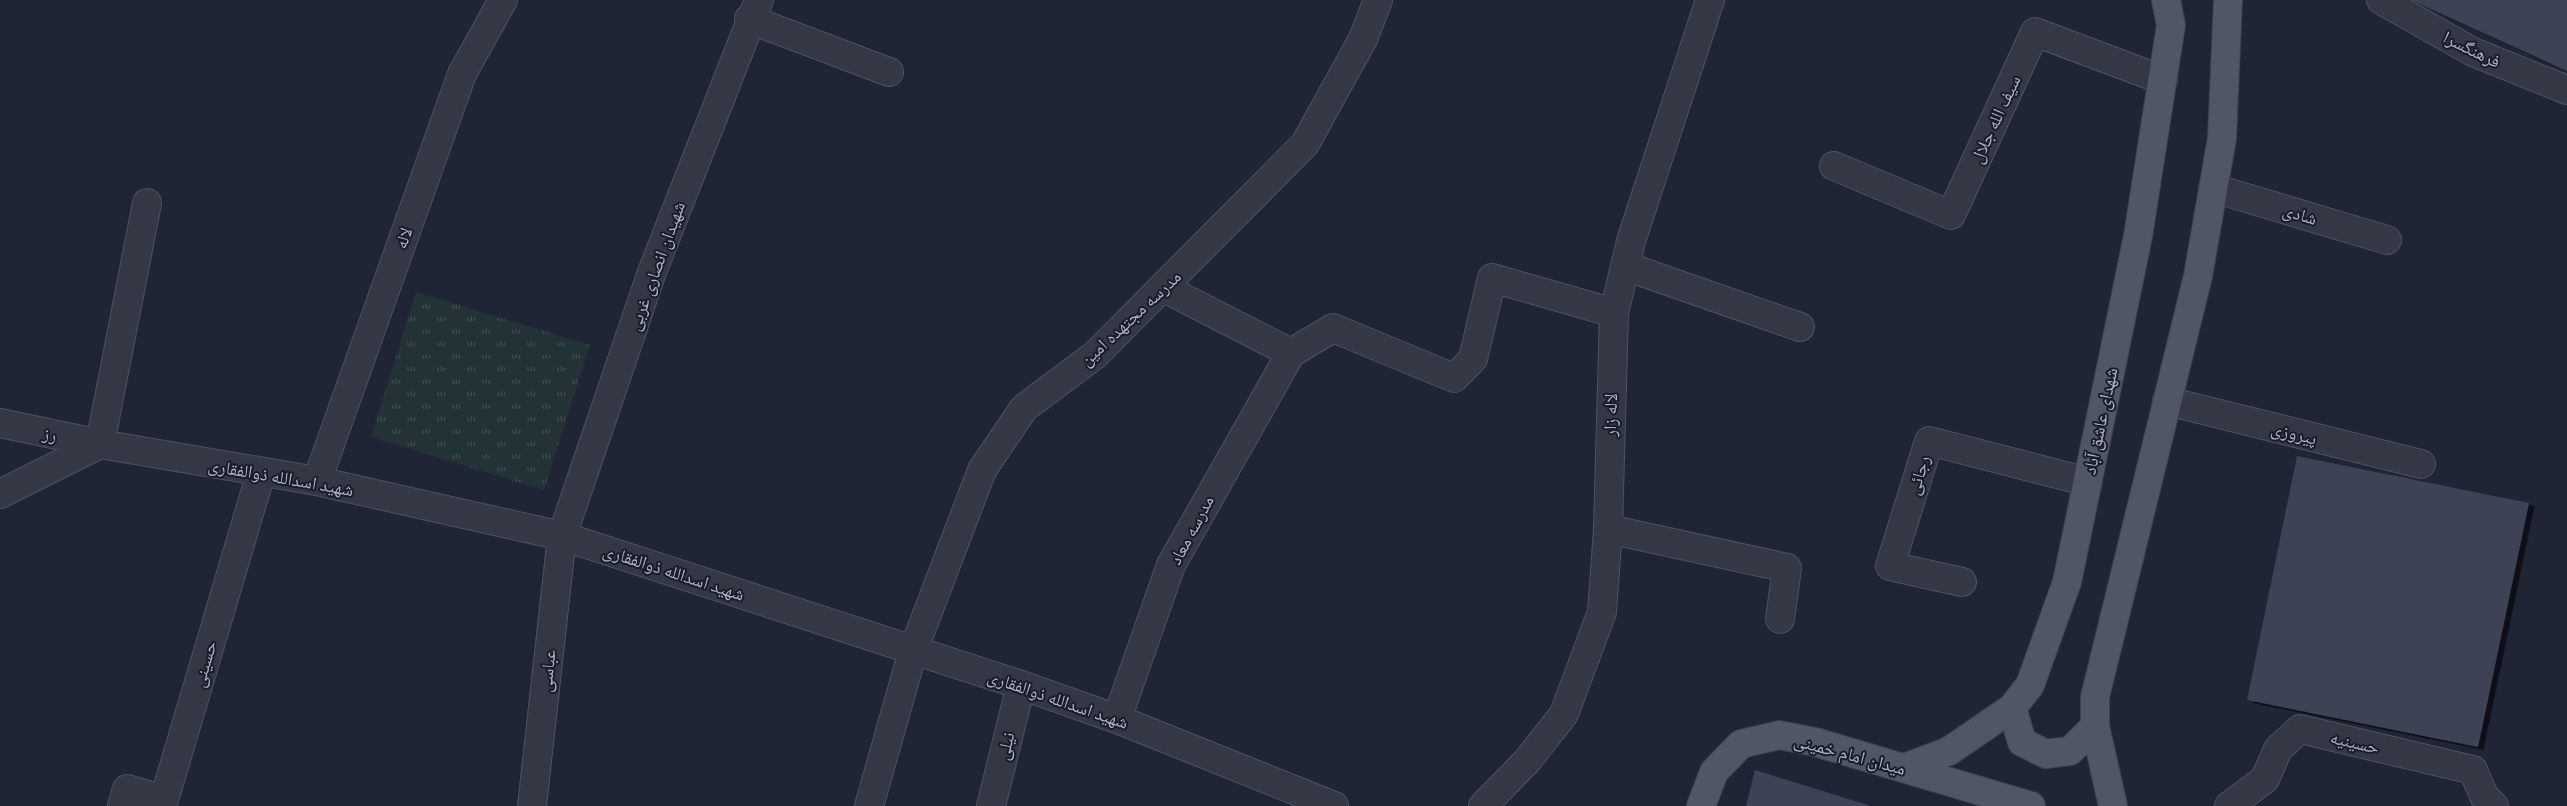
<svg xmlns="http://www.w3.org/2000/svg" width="2567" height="806" font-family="'Titillium Web','Noto Naskh Arabic',sans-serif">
<defs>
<pattern id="grass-tufts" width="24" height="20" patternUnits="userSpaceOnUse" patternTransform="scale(1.25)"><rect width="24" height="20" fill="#233237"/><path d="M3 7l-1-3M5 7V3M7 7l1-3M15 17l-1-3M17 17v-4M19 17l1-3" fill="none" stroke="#404d52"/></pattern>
<filter id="shadow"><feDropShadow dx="5.5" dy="3" stdDeviation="0" flood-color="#0009"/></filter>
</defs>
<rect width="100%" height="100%" fill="#202535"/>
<path fill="url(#grass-tufts)" d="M 416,292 L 590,345 L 544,490 L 371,437 Z"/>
<g fill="#3d4255" filter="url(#shadow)">
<path d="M 2411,0 L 2567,0 L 2567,71 Z"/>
<path d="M 2297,456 L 2529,503 L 2478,747 L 2247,700 Z"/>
<path d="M 1755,770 L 1871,806 L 1746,806 Z"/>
</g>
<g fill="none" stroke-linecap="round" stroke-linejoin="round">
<g stroke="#4e5260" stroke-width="30">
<g id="minor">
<path d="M 2381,0 L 2473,52 L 2567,90"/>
<path d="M 749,19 L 889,72"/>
<path d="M 1834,166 L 1951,215 L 2035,32 L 2163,80"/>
<path d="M 2213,188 L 2387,240"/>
<path d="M 1625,266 L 1800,327"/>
<path d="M 1164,288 L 1291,353 L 1333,328 L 1454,378 L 1473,359 L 1492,278 L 1614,313"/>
<path d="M 2167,401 L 2421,464"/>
<path d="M 0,423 L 100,444 L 147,203"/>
<path d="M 317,481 L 462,74 L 503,0"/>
<path d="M 0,494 L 100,444 L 317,481 L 562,536 L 1021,685 L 1117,719 L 1334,806"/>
<path d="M 1608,529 L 1787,568 L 1780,619"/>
<path d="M 1962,582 L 1890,566 L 1929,441 L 2088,482"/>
<path d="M 1117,719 L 1171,565 L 1291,353"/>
<path d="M 122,806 L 127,789 L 164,800 L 261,473"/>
<path d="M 532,806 L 562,536 L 652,272 L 759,0"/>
<path d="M 869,806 L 913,651 L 982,470 L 1024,408 L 1095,355 L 1305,144 L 1363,39 L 1378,0"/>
<path d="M 991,806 L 1021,685"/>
<path d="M 1483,806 L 1527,761 L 1564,714 L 1602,612 L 1608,529 L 1614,313 L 1631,241 L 1710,0"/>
<path d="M 2229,806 L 2265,779 L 2278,749 L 2300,729 L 2473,770 L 2484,796 L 2494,806"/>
</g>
</g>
<g stroke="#3d414f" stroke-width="30">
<g id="major">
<path d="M 2012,708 L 2022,742 L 2046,754 L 2070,751 L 2095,726"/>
<path d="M 1904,768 L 1949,751 L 2012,708 L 2030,685 L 2067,582 L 2138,236 L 2171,25 L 2166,0"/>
<path d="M 1701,806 L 1714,772 L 1741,744 L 1779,735 L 1815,742 L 2031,806"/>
<path d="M 2113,806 L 2095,726 L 2095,697 L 2198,276 L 2222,138 L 2228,0"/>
</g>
</g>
<use href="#minor" stroke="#343845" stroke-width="28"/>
<use href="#major" stroke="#515665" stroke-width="28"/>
</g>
<g text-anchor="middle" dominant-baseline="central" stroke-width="4" stroke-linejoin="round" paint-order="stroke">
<g font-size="18" fill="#aeb2c2" stroke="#191d2a">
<text transform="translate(2472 49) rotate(26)">فرهنگسرا</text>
<text transform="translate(1995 119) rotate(-65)">سیف الله جلال</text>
<text transform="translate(2300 214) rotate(17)">شادی</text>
<text transform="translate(403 238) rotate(-70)">لاله</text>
<text transform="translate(656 266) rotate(-70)">شهیدان انصاری غربی</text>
<text transform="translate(1130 318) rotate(-43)">مدرسه مجتهده امین</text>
<text transform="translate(1610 415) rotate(-88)">لاله زار</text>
<text transform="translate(2100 421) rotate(-78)">شهدای عاشق آباد</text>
<text transform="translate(2294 433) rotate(14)">پیروزی</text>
<text transform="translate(50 434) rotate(12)">رز</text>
<text transform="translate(1918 475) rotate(-73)">رجائی</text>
<text transform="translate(281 477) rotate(10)">شهید اسدالله ذوالفقاری</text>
<text transform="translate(1191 530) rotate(-62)">مدرسه معاد</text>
<text transform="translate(674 572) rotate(18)">شهید اسدالله ذوالفقاری</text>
<text transform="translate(204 664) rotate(-74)">حسینی</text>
<text transform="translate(547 671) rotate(-84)">عباسی</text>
<text transform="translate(1058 699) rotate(19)">شهید اسدالله ذوالفقاری</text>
<text transform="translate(2355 742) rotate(13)">حسینیه</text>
<text transform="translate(1005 746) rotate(-76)">نیلی</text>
<text transform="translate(1850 754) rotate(15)">میدان امام خمینی</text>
</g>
</g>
</svg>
